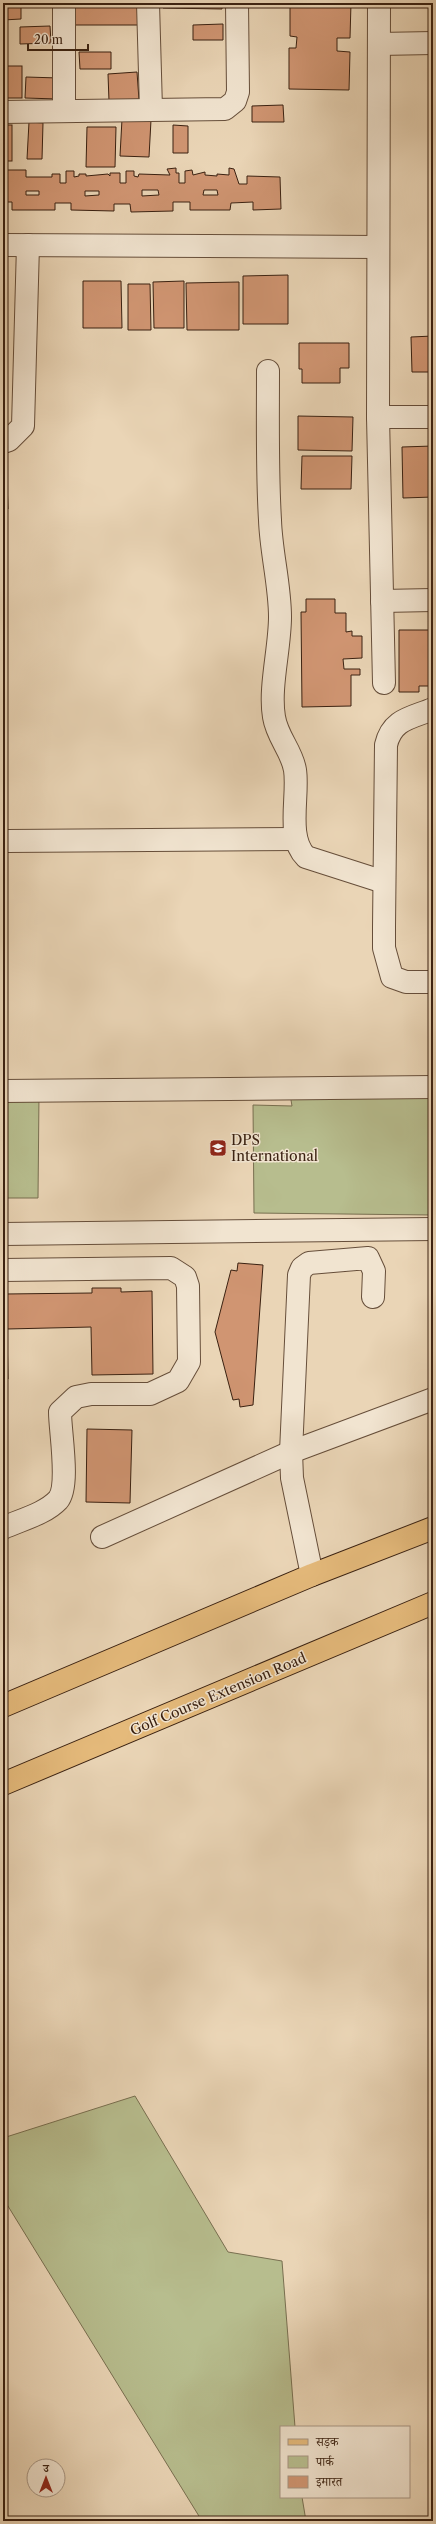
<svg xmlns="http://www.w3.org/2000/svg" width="436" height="2524" font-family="'Libre Caslon Text','Noto Serif Devanagari',serif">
<rect width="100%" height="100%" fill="#ead5b6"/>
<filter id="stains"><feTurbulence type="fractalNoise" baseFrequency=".005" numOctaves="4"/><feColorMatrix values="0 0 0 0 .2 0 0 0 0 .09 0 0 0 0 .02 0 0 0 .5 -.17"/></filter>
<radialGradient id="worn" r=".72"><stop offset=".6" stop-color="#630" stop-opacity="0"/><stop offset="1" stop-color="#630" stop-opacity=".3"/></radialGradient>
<g fill="#b7bd8e" stroke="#786f50">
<path d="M 433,1092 L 433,1215 L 254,1213 L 253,1105 L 292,1106 L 290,1094 Z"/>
<path d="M 39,1095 L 38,1198 L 3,1198 L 3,1096 Z"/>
<path d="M 135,2096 L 228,2252 L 282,2261 L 295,2427 L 281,2427 L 281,2497 L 302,2497 L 306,2521 L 202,2521 L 3,2198 L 3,2138 Z"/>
</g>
<g fill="#d09572" stroke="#3a2111" fill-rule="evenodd">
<path d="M 163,3 L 222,3 L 222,9 L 163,8 Z"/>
<path d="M 290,3 L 351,3 L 350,38 L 337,38 L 337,51 L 350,52 L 349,90 L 289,89 L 289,48 L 296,48 L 297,37 L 290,36 Z"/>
<path d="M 3,4 L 21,4 L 21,19 L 3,20 Z"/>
<rect x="75" y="6" width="63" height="19"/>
<path d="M 223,24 L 223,40 L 193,40 L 193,25 Z"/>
<path d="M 50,26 L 51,43 L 20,44 L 20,27 Z"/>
<path d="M 79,52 L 111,52 L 111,69 L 80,69 Z"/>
<rect x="3" y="66" width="19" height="32"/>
<path d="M 137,72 L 139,100 L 109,101 L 108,74 Z"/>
<path d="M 26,77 L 59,78 L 58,99 L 25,98 Z"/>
<path d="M 283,105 L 284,122 L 252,122 L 252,106 Z"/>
<path d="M 122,119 L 151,120 L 149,157 L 120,156 Z"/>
<path d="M 29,122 L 43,123 L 42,159 L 27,159 Z"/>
<rect x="3" y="125" width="9" height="36"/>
<path d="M 173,125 L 188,126 L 188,153 L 173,153 Z"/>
<path d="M 87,127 L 116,127 L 115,167 L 86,167 Z"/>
<path d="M 176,168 L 176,173 L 179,173 L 179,183 L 185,183 L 185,171 L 192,170 L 193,175 L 205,172 L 205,175 L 217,176 L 217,174 L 229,175 L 229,168 L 234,169 L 239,184 L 247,184 L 247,176 L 280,177 L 281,209 L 253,210 L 253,202 L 231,203 L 230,210 L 190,210 L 190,202 L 173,202 L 173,211 L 131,212 L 130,204 L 114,204 L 114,211 L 71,210 L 71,203 L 55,203 L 55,210 L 12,210 L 12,202 L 3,202 L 3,184 L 7,184 L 7,170 L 26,170 L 26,177 L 52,177 L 52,174 L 60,174 L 60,183 L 66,183 L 66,171 L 74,171 L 74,177 L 79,176 L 79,174 L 86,174 L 86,176 L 108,174 L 110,176 L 110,173 L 120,173 L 120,183 L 126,183 L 126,171 L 134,171 L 134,176 L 138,177 L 139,174 L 170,175 L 167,169 ZM 142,190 L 158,190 L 159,195 L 142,196 ZM 204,190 L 217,190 L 218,195 L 203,195 ZM 26,191 L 39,191 L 39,195 L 26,195 ZM 85,191 L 99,191 L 99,195 L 85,196 Z"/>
<path d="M 288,275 L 288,324 L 243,324 L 243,276 Z"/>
<path d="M 83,281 L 121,281 L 122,328 L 83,328 Z"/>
<path d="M 184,281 L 184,328 L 154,328 L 153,282 Z"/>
<path d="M 239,282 L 239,330 L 187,330 L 186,283 Z"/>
<path d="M 128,284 L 150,284 L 151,330 L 128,330 Z"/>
<path d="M 433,336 L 433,372 L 412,372 L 411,337 Z"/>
<path d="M 299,343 L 349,343 L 349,368 L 340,368 L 340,383 L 302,383 L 302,369 L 299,369 Z"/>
<path d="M 298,416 L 353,417 L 352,451 L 298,450 Z"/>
<path d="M 433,446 L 433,497 L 403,498 L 402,447 Z"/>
<path d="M 302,456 L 352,456 L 351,489 L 301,489 Z"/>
<path d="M 3,481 L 7,481 L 8,509 L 3,509 Z"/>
<path d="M 306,599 L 335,599 L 335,613 L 346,613 L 346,632 L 352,631 L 352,636 L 362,636 L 362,658 L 343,659 L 344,669 L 360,669 L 360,675 L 351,675 L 351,706 L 302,707 L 301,612 L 306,612 Z"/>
<path d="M 432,619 L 433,686 L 419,686 L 419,692 L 399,692 L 399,630 L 432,630 Z"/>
<path d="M 238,1263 L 263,1265 L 253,1405 L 240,1407 L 239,1399 L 233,1400 L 215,1332 L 231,1270 L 237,1271 Z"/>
<path d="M 92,1288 L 121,1288 L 121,1292 L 152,1291 L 153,1374 L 92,1375 L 91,1327 L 7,1329 L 8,1379 L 3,1379 L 3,1289 L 5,1289 L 5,1294 L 92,1293 Z"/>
<path d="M 87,1429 L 132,1430 L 130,1503 L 86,1502 Z"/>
</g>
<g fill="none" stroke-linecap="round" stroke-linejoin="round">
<g stroke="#664e3a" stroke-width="24">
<g id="minor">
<path d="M 64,3 L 64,111"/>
<path d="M 148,3 L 151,109"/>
<path d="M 379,3 L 378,417 L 384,683"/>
<path d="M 379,44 L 433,43"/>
<path d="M 3,112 L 225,109 L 235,101 L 238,92 L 237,3"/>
<path d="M 3,245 L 378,247"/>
<path d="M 268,371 C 268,421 267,471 270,520 C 271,552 280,585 280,617 C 280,648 269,688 274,717 C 277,737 292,751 295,770 C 299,795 286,838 306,857 L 384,882"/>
<path d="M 378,417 L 433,417"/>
<path d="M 3,442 L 9,440 L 23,426 L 28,245"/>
<path d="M 382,601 L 433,600"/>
<path d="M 433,709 C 411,718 392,719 386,745 L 384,927 L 384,948 L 392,977 L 406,982 L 433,982"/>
<path d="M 7,841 L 295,839"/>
<path d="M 3,1091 L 433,1087"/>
<path d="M 3,1234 L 433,1229"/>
<path d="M 3,1270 L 171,1268 L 185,1277 L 188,1286 L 189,1362 L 178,1381 L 150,1394 L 91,1394 L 76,1397 L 60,1412 C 60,1432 70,1486 58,1500 C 45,1514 20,1520 3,1528"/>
<path d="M 102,1537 L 291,1452 L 433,1399"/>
<path d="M 312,1575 L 292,1478 L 291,1452 L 299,1275 L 302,1268 L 309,1263 L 368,1258 L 374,1271 L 373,1297"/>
</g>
</g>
<g stroke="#3a2111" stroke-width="24">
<g id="major">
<path d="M 3,1706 L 312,1575 L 433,1528"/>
<path d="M 3,1784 L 433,1603"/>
</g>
</g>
<use href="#minor" stroke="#f1e4d0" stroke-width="22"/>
<use href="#major" stroke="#e5ba7b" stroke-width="22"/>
</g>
<defs>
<g id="school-square" transform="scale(0.9)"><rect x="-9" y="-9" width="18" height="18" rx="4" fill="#8f2418" stroke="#f1e4d0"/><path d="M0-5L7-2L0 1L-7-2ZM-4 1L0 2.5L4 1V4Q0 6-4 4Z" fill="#fff"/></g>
</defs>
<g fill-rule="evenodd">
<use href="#school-square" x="218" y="1148"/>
</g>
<g text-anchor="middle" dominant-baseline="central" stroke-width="3" stroke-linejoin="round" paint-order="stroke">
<g font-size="14" fill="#3a2111" stroke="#f1e4d0" text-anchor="start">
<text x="231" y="1140">DPS<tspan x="231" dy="16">International</tspan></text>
</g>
<g font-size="14" fill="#3a2111" stroke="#f1e4d0">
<text transform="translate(218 1694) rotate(-23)">Golf Course Extension Road</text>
</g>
</g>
<rect width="436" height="2524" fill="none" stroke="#ead5b6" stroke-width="16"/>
<rect x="4" y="4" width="428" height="2516" fill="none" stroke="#3a2111" stroke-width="2"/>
<rect x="8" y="8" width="420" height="2508" fill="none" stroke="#3a2111"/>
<rect x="280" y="2426" width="130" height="72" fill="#f1e4d0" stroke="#a89684"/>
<rect x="288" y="2439" width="20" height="6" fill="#e5ba7b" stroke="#a89684"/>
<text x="316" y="2446" font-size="12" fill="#3a2111">सड़क</text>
<rect x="288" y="2456" width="20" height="12" fill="#b7bd8e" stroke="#a89684"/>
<text x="316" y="2466" font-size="12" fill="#3a2111">पार्क</text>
<rect x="288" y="2476" width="20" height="12" fill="#d09572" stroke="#a89684"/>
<text x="316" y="2486" font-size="12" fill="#3a2111">इमारत</text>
<g transform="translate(46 2478)"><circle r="19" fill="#f1e4d0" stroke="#a89684"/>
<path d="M0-3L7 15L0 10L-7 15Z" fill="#8f2418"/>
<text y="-6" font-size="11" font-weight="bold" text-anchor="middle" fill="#3a2111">उ</text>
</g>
<path d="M28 44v6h60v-6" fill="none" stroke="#3a2111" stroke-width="2"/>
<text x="34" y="44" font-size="12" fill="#3a2111" stroke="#f1e4d0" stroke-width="3" paint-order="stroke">20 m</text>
<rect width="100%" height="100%" filter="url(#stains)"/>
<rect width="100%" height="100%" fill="url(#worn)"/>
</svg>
